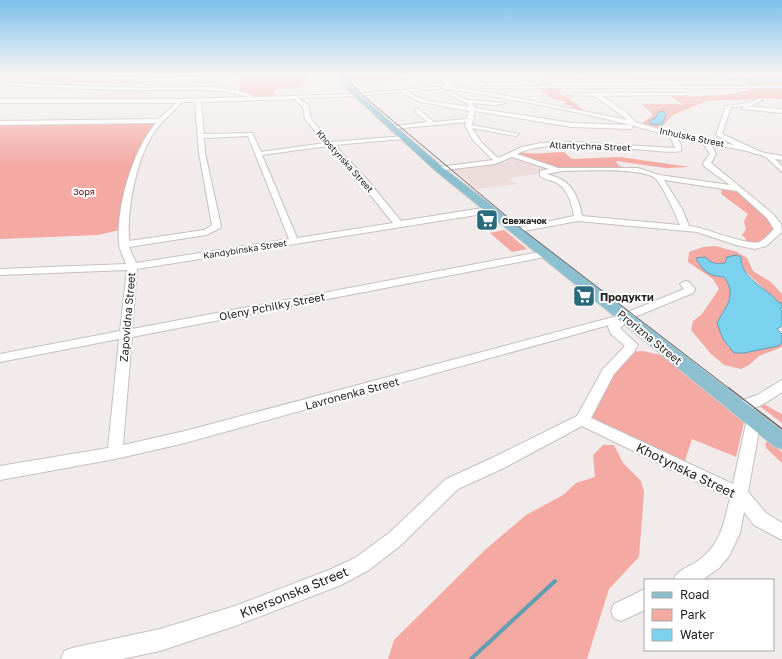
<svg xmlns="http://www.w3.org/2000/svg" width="782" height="659" font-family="'Golos Text',sans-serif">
<rect width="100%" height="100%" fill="#f2ebeb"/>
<g fill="#eddedc">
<path d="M 521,74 L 540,74 L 554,86 L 531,86 L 527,81 L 521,82 L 517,78 L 525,77 Z"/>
<path d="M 99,89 L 132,92 L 154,92 L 142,101 L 79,100 Z"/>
<path d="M 512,155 L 551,169 L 538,174 L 509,178 L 517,184 L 477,189 L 450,168 L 506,162 L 504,160 Z"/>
</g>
<g fill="#f4a9a3">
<path d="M 0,74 L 211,74 L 197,78 L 143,79 L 137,80 L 138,84 L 0,79 Z"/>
<path d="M 229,74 L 309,74 L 302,87 L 275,89 L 273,98 L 252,97 L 237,91 L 239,82 Z"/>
<path d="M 343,74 L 405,74 L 410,79 L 348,82 Z"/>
<path d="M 540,74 L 782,74 L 782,79 L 711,78 L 721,80 L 782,82 L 782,99 L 763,98 L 757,99 L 707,101 L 673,115 L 662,126 L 655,128 L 641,124 L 652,116 L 652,113 L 641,104 L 683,104 L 670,96 C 691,96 737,98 753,87 L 741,81 L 547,79 Z"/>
<path d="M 539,86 L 554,86 L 561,93 L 559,94 L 567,97 L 586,112 L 565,109 L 573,106 L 563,104 L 567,102 L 550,98 Z"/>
<path d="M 156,122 L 157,126 L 138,161 L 124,229 L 98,235 L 0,239 L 0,123 Z"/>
<path d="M 517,151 C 534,156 547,152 564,152 L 572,159 L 620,157 L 690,167 L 666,168 L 616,161 L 618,165 L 625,168 L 555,169 L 511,154 Z"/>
<path d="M 719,188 L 741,193 L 757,206 L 776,227 L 763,242 L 745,243 L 746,239 L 742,235 L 746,229 L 744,221 L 748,214 L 721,194 L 722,191 Z"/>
<path d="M 504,230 L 527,249 L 512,252 L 490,233 Z"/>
<path d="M 716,246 L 737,252 L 747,258 L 753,271 L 771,282 L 782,294 L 782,304 L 778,302 L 743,269 L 741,257 C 729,262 715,269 705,257 L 717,277 L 724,277 C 738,296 725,307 717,323 L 729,348 L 778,346 L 782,343 L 782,347 L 759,356 L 749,365 L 741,369 L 724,365 L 711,354 L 691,330 L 693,321 L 702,314 L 719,289 L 713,279 L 688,262 L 689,252 L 703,247 Z"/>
<path d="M 643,351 L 661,355 L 744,422 L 736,457 L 692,439 L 683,467 L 582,420 L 628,352 Z"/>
<path d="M 758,401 L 782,414 L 782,423 L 754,402 Z"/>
<path d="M 768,441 L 782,452 L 782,463 L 766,448 L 765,444 Z"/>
<path d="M 603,445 L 614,445 L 623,463 L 641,481 L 644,492 L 639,557 L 609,589 L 587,659 L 388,659 L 394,640 L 486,549 L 526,515 L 563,495 L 576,483 L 595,477 L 593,455 Z"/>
</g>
<g fill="#7ad2ef" stroke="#609eb2">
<path d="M 711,78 L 782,79 L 782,82 Z"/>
<path d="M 659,111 L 665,112 L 666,115 L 662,125 L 650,124 L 650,121 L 656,117 Z"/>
<path d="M 736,255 L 741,257 C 740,278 767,288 778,302 L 782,304 L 782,308 L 780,309 L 782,311 L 782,326 L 777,329 L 782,334 L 782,343 L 778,346 L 744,353 L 734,353 L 723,339 L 717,323 C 725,307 738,296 724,277 C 709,276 703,272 696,258 L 705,257 C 711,263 717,265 725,263 L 727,257 Z"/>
</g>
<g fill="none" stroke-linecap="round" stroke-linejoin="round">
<path stroke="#609eb2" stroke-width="4" d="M 471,659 L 555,581"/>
<g stroke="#c6c0bf" stroke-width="2">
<g id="minor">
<path d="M 0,74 L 136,77 L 138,79 L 197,77 L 213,74 L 197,79 L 137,81 L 135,79 L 0,75 Z"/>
<path d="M 227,74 L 232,74 L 240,79 L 239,91 L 252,95 L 252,97 L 356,94 L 448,86 L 432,74 L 437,74 L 454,87 L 497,94 L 628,120 L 595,96 L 566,95 L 595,93 L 685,93 L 687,95 L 602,96 L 628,114 L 635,122 L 677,134 L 734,145 L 716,135 L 726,106 L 749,103 L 762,98 L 762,100 L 750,106 L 731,107 L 722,134 L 761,152 L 782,156 L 782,160 L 775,159 L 782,166 L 782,172 L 766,157 L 747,151 L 711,144 L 716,154 L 711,163 L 773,214 L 781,224 L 782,232 L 766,246 L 755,249 L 736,245 L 697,232 L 578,221 L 513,233 L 513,229 L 574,216 C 572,204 567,187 555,182 C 550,180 544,179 540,176 L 540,171 L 549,169 L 512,157 L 495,164 L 436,171 L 436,167 L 439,167 L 493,160 L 473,140 L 465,126 L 466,122 L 392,129 L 389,127 L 427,122 L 415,111 L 417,108 L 434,122 L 467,119 L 469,111 L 421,102 L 400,92 L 356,96 L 298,98 L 308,105 L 311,119 L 331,142 L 405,136 L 406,137 L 403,139 L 334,145 L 365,177 L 401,221 L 489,207 L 493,210 L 489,213 L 137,269 L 132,329 L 545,251 L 550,254 L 545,257 L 132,337 L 123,445 L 185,431 L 621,315 L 684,289 L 680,284 L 685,281 L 689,282 L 695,289 L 693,293 L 630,319 L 620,328 L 638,345 L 634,352 L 614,374 L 591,418 L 733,484 L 747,419 L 749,415 L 754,414 L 759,415 L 761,419 L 748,492 L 766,513 L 782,523 L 782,540 L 754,525 L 744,512 L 740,533 L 729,556 L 719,568 L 702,580 L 673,580 C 678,569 690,567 699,560 C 721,544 724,522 730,498 L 582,426 L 504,468 L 458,489 L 401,545 L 369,570 L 341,585 L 235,626 L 160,651 L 122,659 L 61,659 L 64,651 L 72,648 L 160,629 L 235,606 L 329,570 L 355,558 L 389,533 L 446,479 L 492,458 L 577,416 L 603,369 L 625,346 L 611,334 L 608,327 L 609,325 L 185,443 L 115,459 L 0,480 L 0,466 L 108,448 L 119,339 L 0,362 L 0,354 L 120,331 L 127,270 L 0,275 L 0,269 L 126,264 C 124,258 120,251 119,244 C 116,208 132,151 156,123 L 0,125 L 0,121 L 159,119 L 176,103 L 0,103 L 0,99 L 181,99 L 249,97 C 214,86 179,91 143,90 C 95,90 48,87 0,85 L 0,83 L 144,88 L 211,87 L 235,90 L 236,80 ZM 442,88 C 519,100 596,114 670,136 L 675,148 L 572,142 L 541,143 L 522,147 L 498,158 L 482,143 L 472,128 L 516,136 L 519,134 L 472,125 L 475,111 L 572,127 L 630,129 L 633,127 L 630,125 L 572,123 L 475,108 L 472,103 L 496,105 L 506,103 L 467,100 L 448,91 L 446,93 L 468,104 L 469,107 L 424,100 L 407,92 ZM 298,99 L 295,100 L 303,107 L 305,119 L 325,143 L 261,152 L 252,133 L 204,134 L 201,102 ZM 182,102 L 195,102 L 199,153 L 212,225 L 204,230 L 129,241 C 127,208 136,159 155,131 C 163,120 173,112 182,102 ZM 248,136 L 289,239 L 136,263 L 129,247 L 206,235 L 220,228 L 221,226 L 205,153 L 204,138 ZM 677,138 L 705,143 L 704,145 L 710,154 L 703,163 L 705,167 L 730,185 L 659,175 L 638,168 L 558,168 L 517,154 C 549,138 612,148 648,150 C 658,151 671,153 681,151 L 681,145 ZM 328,146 L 359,181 L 393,223 L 297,238 L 262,155 ZM 562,171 C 582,171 640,167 655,178 C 662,184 676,215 680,225 L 582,216 C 580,203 574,186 562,180 C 558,177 552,176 547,174 ZM 664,180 L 737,191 L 767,218 L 774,229 C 770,233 765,239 760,242 C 750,247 704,227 689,226 L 682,209 Z"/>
<path d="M 522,74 L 527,74 L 546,84 L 542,85 Z"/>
<path d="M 481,86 L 782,86 L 782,88 L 483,88 Z"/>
<path d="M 744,106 L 782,109 L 782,113 L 742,109 Z"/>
<path d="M 782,380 L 782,392 C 771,400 748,415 734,411 L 732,407 L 734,403 L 757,395 Z"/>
<path d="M 645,589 L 645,610 L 621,621 L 614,618 L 611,611 L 614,604 Z"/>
</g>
</g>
<g stroke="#cbcaca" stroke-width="2">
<path id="major" d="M 336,74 L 342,74 L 356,92 L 442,167 L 782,431 L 782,449 L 775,447 L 436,171 L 352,94 Z"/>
</g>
<use href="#minor" fill="#fff" fill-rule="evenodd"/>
<use href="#major" fill="#8cbfcf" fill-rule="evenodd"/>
<path stroke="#6b6767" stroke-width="1" d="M 348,74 L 351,83 L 361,94 L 523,230 L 730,389"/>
<path stroke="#6b6767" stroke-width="1.5" d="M 729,388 L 782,429"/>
</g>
<linearGradient id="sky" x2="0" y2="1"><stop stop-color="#7cc0eb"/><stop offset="0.45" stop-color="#f9f6f6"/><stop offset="1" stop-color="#f9f6f6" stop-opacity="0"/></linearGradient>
<rect width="782" height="166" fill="url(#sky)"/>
<defs>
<g id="supermarket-square" transform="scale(1.15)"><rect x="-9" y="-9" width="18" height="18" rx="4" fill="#296a7d" stroke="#fff"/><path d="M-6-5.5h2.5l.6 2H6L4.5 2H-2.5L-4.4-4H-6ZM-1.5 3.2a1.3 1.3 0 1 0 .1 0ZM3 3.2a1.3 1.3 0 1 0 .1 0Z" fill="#fff"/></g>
</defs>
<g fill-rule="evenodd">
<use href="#supermarket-square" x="487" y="220"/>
<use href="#supermarket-square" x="584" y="296"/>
</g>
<g text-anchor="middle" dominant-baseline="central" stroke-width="4" stroke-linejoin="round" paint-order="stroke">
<g font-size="9" fill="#252323" stroke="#fff">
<text transform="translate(692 137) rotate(12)">Inhulska Street</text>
<text transform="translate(590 146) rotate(2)">Atlantychna Street</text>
<text transform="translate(345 161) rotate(48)">Khostynska Street</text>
<text transform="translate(245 249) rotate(-9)">Kandybinska Street</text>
</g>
<g font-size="9" fill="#510d0f" stroke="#fff">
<text x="84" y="191">Зоря</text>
</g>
<g font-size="9" font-weight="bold" fill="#252323" stroke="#fff" text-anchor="start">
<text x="502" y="220">Свежачок</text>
</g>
<g font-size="11" font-weight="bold" fill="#252323" stroke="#fff" text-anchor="start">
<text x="600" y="296">Продукти</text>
</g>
<g font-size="11" fill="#252323" stroke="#fff">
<text transform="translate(272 306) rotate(-11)">Oleny Pchilky Street</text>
<text transform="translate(127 317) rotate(-85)">Zapovidna Street</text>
<text transform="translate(650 337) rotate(39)">Prorizna Street</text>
<text transform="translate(352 393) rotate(-15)">Lavronenka Street</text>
</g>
<g font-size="13" fill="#252323" stroke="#fff">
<text transform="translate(686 470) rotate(26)">Khotynska Street</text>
<text transform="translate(294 592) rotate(-22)">Khersonska Street</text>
</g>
</g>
<rect x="644" y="579" width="130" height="72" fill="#ffffff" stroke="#a8a7a7"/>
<rect x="652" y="592" width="20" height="6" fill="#8cbfcf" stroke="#a8a7a7"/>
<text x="680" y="599" font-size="12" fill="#252323">Road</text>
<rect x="652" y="609" width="20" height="12" fill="#f4a9a3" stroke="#a8a7a7"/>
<text x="680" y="619" font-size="12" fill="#252323">Park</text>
<rect x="652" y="629" width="20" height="12" fill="#7ad2ef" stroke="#a8a7a7"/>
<text x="680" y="639" font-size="12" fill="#252323">Water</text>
</svg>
